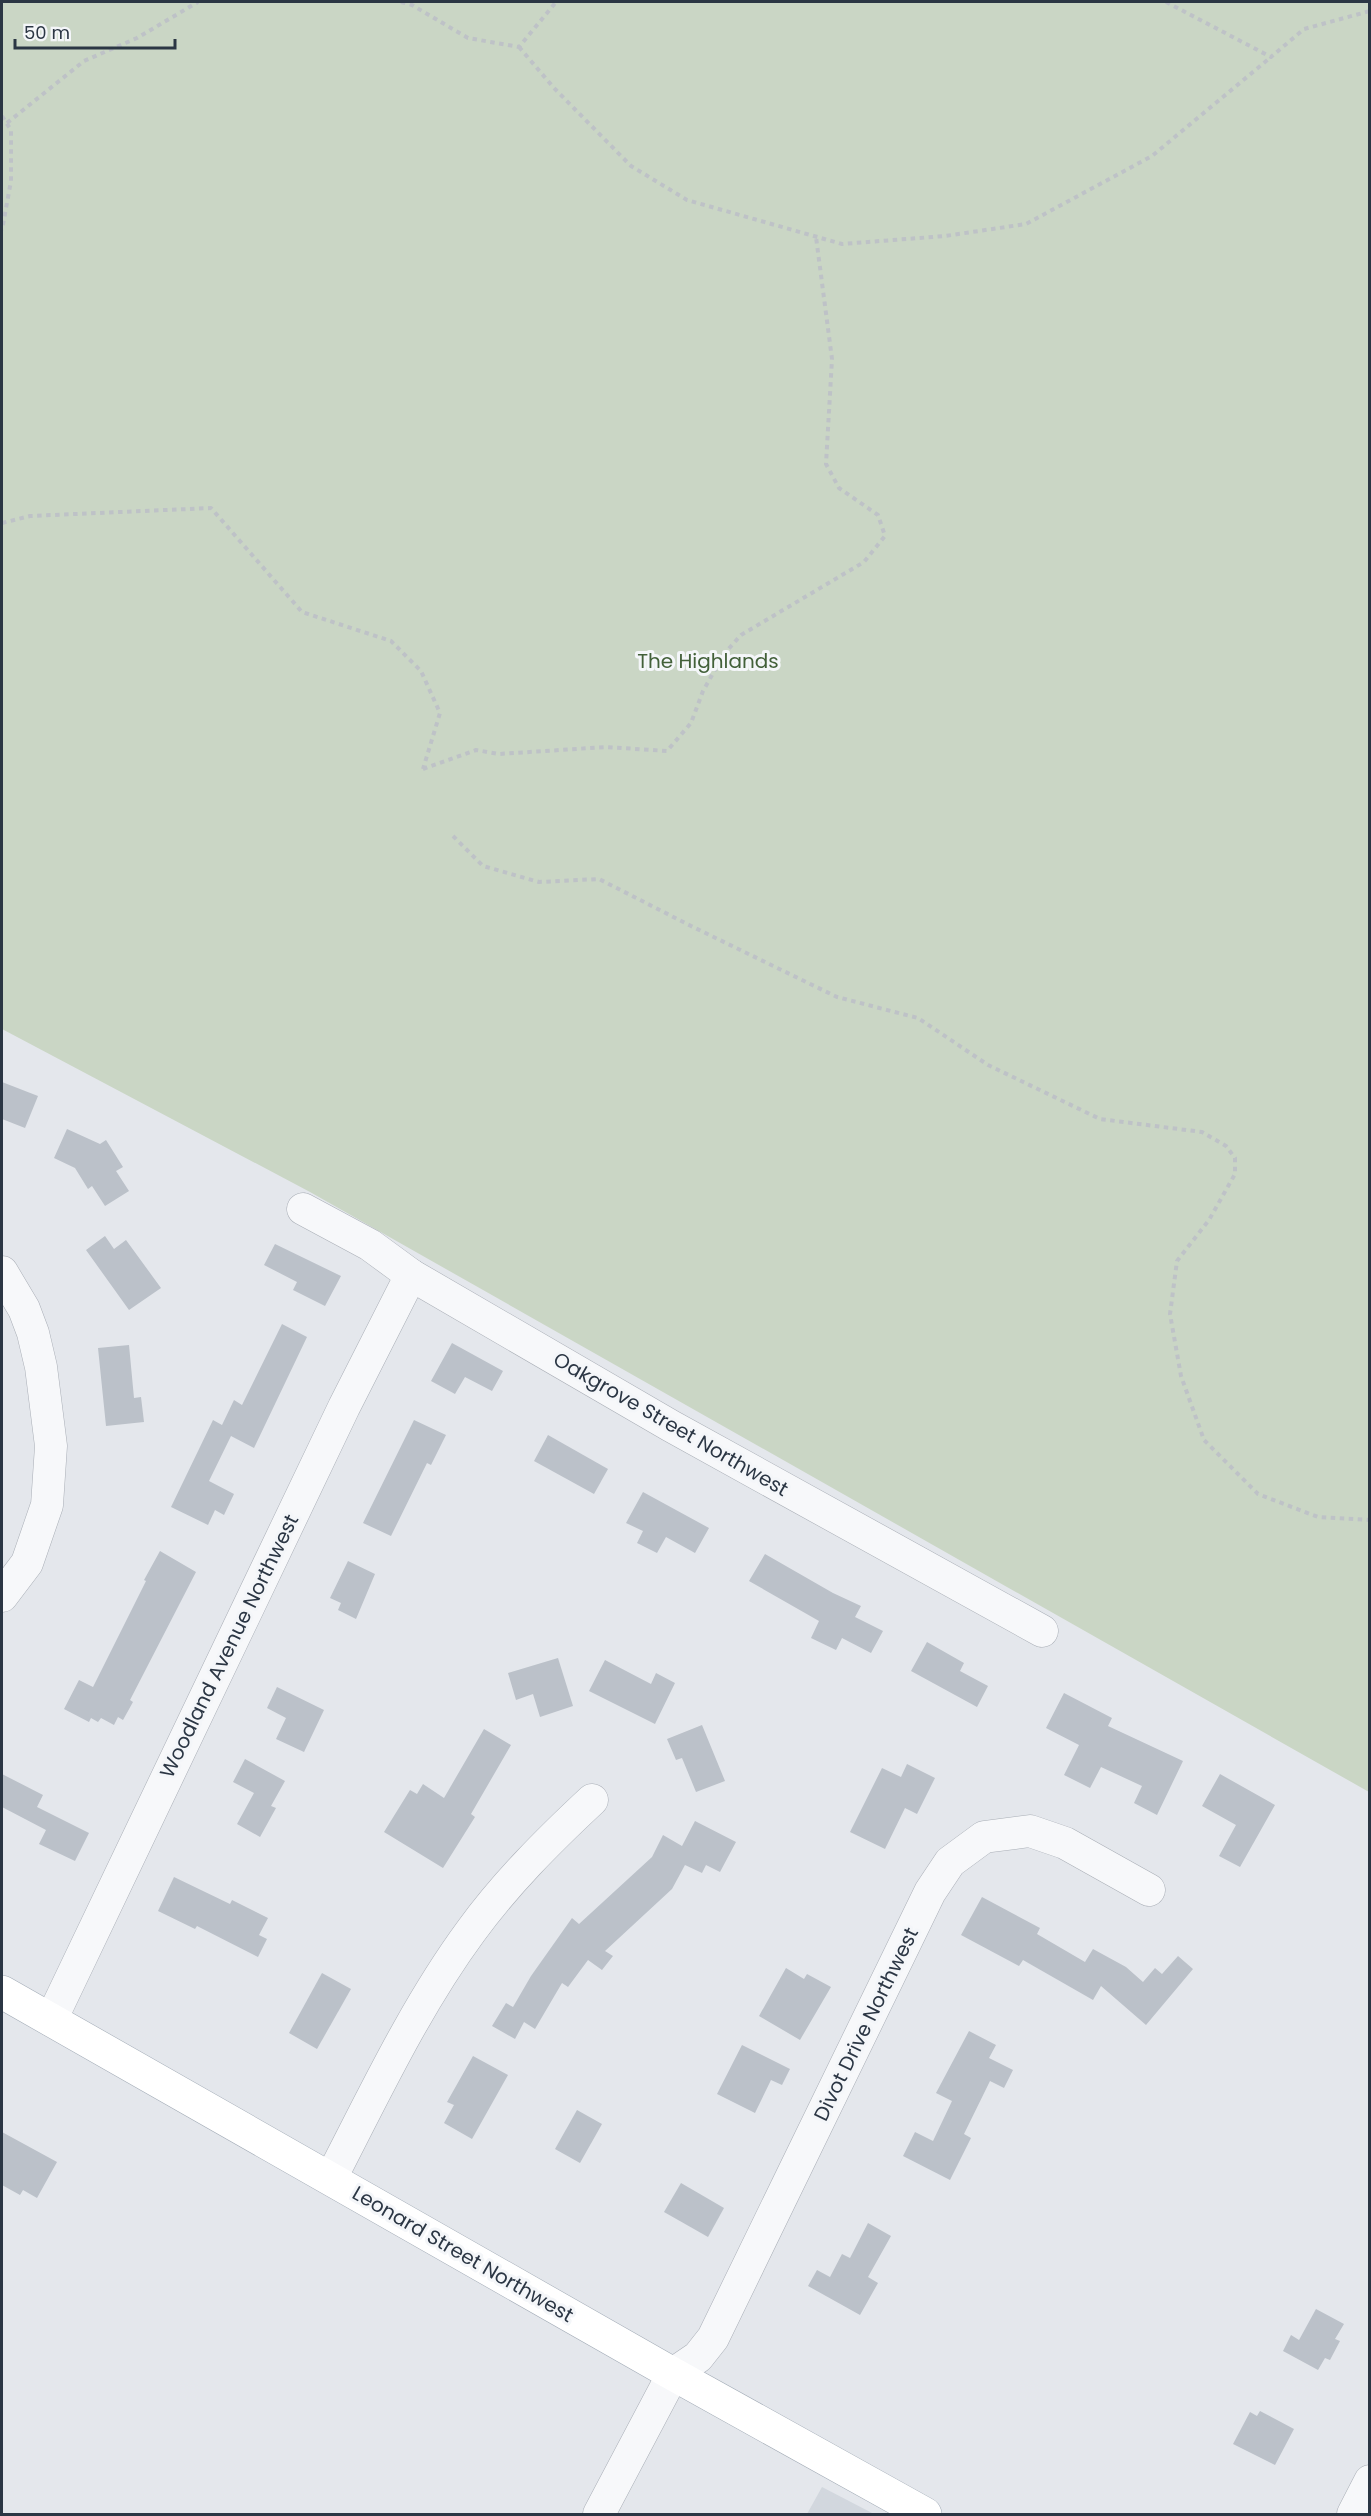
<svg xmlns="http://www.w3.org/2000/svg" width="1371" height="2516" font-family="Poppins,sans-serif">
<rect width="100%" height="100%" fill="#e4e7ec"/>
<path fill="#d2d7de" d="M 822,2487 L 874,2514 L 807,2514 Z"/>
<path fill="#cad6c5" d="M 2,2 L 1369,2 L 1369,1792 L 310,1192 L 2,1029 Z"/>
<g fill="#bbc1c9">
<path d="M 2,1082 L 38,1096 L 25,1128 L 2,1119 Z"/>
<path d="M 67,1129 L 100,1144 L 106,1140 L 123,1167 L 116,1171 L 129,1191 L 105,1206 L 92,1186 L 88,1189 L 75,1168 L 54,1158 Z"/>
<path d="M 105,1236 L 114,1249 L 126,1240 L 161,1288 L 129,1310 L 86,1250 Z"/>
<path d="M 275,1244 L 341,1276 L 325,1306 L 293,1290 L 297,1282 L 264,1265 Z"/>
<path d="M 282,1324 L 307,1337 L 254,1448 L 231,1436 L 209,1481 L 234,1494 L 224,1515 L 215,1510 L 208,1525 L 171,1507 L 213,1420 L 222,1425 L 234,1400 L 242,1405 Z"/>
<path d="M 452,1343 L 503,1371 L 492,1391 L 465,1377 L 455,1394 L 431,1381 Z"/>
<path d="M 129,1345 L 134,1398 L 141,1397 L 144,1422 L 106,1426 L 98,1348 Z"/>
<path d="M 414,1420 L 446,1435 L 431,1465 L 427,1463 L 391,1536 L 363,1523 Z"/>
<path d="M 548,1435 L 608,1469 L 594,1494 L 534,1461 Z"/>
<path d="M 643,1492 L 709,1528 L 695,1553 L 666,1537 L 657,1553 L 637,1543 L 643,1531 L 626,1523 Z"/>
<path d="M 160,1551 L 196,1572 L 130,1700 L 133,1702 L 123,1720 L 118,1717 L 114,1725 L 101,1718 L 98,1722 L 91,1718 L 89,1722 L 64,1709 L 79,1680 L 93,1687 L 146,1581 L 144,1580 Z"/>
<path d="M 765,1554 L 833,1593 L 861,1606 L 855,1617 L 883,1631 L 871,1653 L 842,1638 L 836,1650 L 811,1638 L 819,1621 L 749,1581 Z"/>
<path d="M 348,1561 L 375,1574 L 356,1619 L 338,1610 L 341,1603 L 330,1598 Z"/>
<path d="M 927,1642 L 964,1663 L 960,1671 L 988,1686 L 977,1707 L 911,1671 Z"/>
<path d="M 558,1658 L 573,1706 L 540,1717 L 533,1694 L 516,1700 L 508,1673 Z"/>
<path d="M 605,1660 L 651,1684 L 656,1673 L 675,1683 L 655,1724 L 589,1691 Z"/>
<path d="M 277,1687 L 324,1710 L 304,1752 L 276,1739 L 286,1718 L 267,1708 Z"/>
<path d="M 1064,1693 L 1112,1718 L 1108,1726 L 1183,1761 L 1157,1815 L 1134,1803 L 1142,1786 L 1101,1767 L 1090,1788 L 1064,1775 L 1079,1745 L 1046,1728 Z"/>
<path d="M 702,1725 L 725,1781 L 696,1792 L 682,1758 L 676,1760 L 667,1739 Z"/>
<path d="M 484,1729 L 511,1745 L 471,1814 L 475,1817 L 443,1868 L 384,1832 L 410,1790 L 417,1794 L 423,1784 L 444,1798 Z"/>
<path d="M 245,1759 L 285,1781 L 271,1806 L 276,1808 L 260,1837 L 237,1824 L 254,1793 L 233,1782 Z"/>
<path d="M 907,1764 L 935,1778 L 917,1814 L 905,1808 L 885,1849 L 850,1832 L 882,1768 L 901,1777 Z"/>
<path d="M 2,1774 L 43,1795 L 37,1807 L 89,1833 L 75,1861 L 39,1844 L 46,1830 L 2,1807 Z"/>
<path d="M 1220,1774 L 1275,1805 L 1240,1867 L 1219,1856 L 1236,1825 L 1202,1806 Z"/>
<path d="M 695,1821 L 736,1842 L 720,1872 L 706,1865 L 702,1873 L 685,1865 L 672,1889 L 605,1951 L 613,1956 L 602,1970 L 588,1960 L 568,1987 L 562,1983 L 535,2029 L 524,2022 L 515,2039 L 492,2026 L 506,2003 L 513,2007 L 531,1976 L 572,1918 L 579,1924 L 652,1857 L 663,1835 L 682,1846 Z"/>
<path d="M 174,1877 L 230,1904 L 232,1900 L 268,1918 L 259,1935 L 267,1939 L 258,1957 L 197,1926 L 195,1929 L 158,1911 Z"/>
<path d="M 982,1897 L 1040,1928 L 1037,1934 L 1085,1962 L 1093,1949 L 1126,1967 L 1143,1982 L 1155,1968 L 1162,1974 L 1178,1956 L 1193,1969 L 1146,2025 L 1101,1986 L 1093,2000 L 1023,1960 L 1019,1966 L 961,1935 Z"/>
<path d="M 786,1968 L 804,1979 L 807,1974 L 831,1987 L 800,2040 L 759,2016 Z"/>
<path d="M 322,1973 L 351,1989 L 317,2049 L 289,2033 Z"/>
<path d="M 969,2031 L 996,2045 L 989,2058 L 1013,2070 L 1004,2088 L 990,2081 L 964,2134 L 971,2138 L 950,2180 L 903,2156 L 915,2132 L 933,2141 L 952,2101 L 936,2093 Z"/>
<path d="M 742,2045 L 790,2069 L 782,2085 L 771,2080 L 755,2113 L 717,2094 Z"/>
<path d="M 473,2056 L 508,2075 L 472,2139 L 444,2123 L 454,2105 L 447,2102 Z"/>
<path d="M 577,2110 L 602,2124 L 580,2163 L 555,2149 Z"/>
<path d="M 2,2132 L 57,2162 L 37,2198 L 23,2190 L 20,2195 L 2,2185 Z"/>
<path d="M 681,2183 L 724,2208 L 708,2237 L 664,2212 Z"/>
<path d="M 868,2223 L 891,2236 L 868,2277 L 878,2283 L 860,2315 L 808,2286 L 817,2270 L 830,2277 L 842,2254 L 850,2258 Z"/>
<path d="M 1316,2309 L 1344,2324 L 1335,2339 L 1340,2341 L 1330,2360 L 1325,2358 L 1318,2370 L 1283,2351 L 1291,2335 L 1299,2340 Z"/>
<path d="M 1260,2411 L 1294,2429 L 1275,2465 L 1233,2444 L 1250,2412 L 1257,2416 Z"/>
</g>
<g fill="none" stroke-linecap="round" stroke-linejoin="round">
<g stroke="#a9aeb6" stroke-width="33">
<g id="minor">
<path d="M 303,1209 L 370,1245 L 411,1275 L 671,1426 L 1042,1631"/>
<path d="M 2,1272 L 24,1309 L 33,1333 L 41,1367 L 51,1446 L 47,1505 L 27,1563 L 2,1596"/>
<path d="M 51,2020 L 344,1407 L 411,1275"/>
<path d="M 331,2178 C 374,2095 415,2007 471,1931 C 506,1883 548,1841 592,1800"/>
<path d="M 599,2514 L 673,2374 L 698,2357 L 713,2338 L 930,1892 L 950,1862 L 984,1837 L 1030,1831 L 1065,1843 L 1149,1890"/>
<path d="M 1353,2514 L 1370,2481"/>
</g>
</g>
<g stroke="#a3acb7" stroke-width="34">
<path id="major" d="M 2,1992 L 673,2374 L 925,2514"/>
</g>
<g stroke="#bec2c7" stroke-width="4" stroke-dasharray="4.5 4.5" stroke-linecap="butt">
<path d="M 401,2 L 412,5 L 468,38 L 519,47 L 556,2"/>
<path d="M 1166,2 L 1271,57 L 1304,29 L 1370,11"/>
<path d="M 519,47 L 554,88 L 631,166 L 687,200 L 842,244 L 945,236 L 1026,224 L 1152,156 L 1271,57"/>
<path d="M 2,116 L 11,130 L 11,181 L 2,230"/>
<path d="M 7,123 L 84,61 L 137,38 L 198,2"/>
<path d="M 2,523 L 30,516 L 211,508 L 302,612 L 391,641 L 421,671 L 440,713 L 423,769"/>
<path d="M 423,769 L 476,750 L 499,754 L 606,747 L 667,751 L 691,723 L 703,691 L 724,654 L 741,635 L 864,562 L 885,536 L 878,515 L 839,488 L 826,464 L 832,359 L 816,237"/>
<path d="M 453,836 L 483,866 L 539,882 L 599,879 L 691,926 L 837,997 L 918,1018 L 988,1065 L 1100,1119 L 1202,1132 L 1226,1146 L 1235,1158 L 1235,1174 L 1209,1220 L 1177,1261 L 1170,1314 L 1181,1376 L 1204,1440 L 1258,1494 L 1318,1517 L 1370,1520"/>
</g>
<use href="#minor" stroke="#f7f8fa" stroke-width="32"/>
<use href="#major" stroke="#fff" stroke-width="33"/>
</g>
<g text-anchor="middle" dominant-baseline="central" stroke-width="6" stroke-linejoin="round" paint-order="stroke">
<g font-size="20" fill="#426039" stroke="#f4f6f9">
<text x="708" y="661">The Highlands</text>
</g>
<g font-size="20" fill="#2b3644" stroke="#f4f6f9">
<text transform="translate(671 1424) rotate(30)">Oakgrove Street Northwest</text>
<text transform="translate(229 1646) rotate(-64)">Woodland Avenue Northwest</text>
<text transform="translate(866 2024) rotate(-64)">Divot Drive Northwest</text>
<text transform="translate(463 2254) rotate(30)">Leonard Street Northwest</text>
</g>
</g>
<rect width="1371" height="2516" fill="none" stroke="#2b3644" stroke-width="6"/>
<path d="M15 39v9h160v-9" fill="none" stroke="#2b3644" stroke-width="3"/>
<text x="24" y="39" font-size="18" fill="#2b3644" stroke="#f4f6f9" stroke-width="4.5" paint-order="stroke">50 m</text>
</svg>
